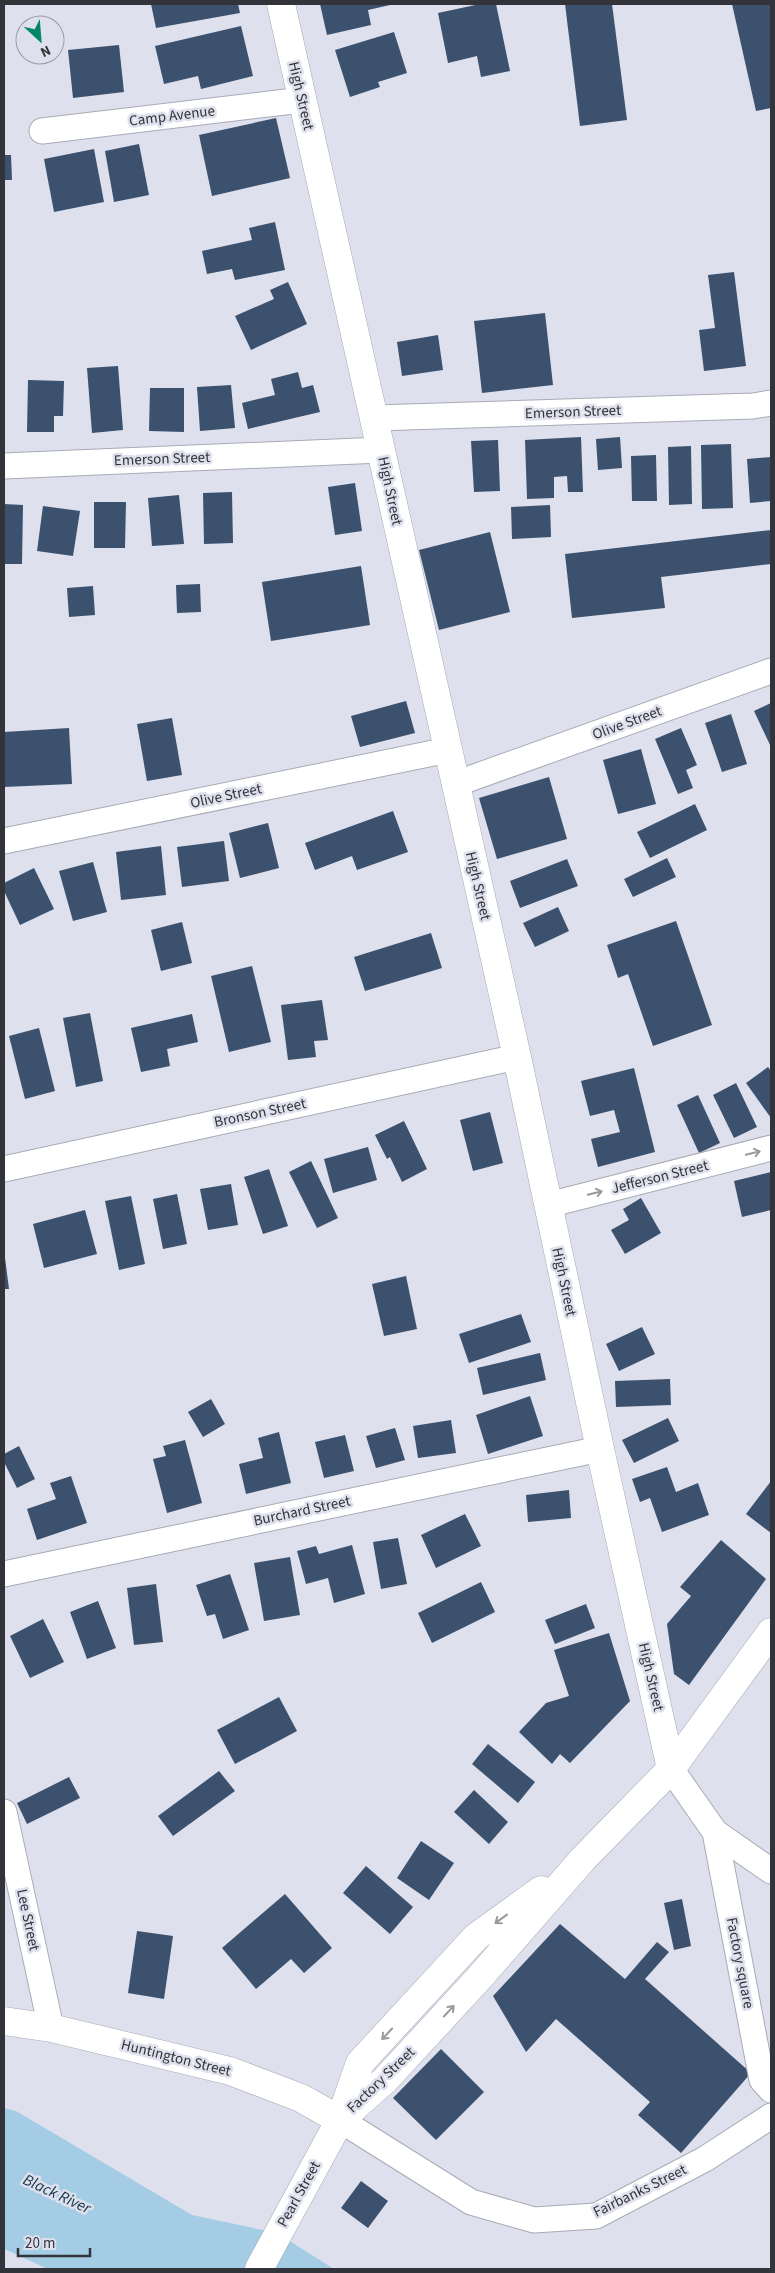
<svg xmlns="http://www.w3.org/2000/svg" width="775" height="2273" font-family="'Source Sans 3',sans-serif">
<rect width="100%" height="100%" fill="#dee0ed"/>
<path fill="#a4cce4" d="M 4,2108 L 16,2111 L 192,2215 L 277,2233 L 334,2269 L 48,2269 L 4,2249 Z"/>
<g fill="#3b516d">
<path d="M 151,4 L 238,4 L 240,13 L 156,28 Z"/>
<path d="M 320,4 L 390,4 L 390,5 L 368,10 L 371,25 L 327,35 Z"/>
<path d="M 480,4 L 496,4 L 510,71 L 481,77 L 477,56 L 448,63 L 438,13 Z"/>
<path d="M 565,4 L 612,4 L 627,120 L 580,126 Z"/>
<path d="M 732,4 L 771,4 L 771,108 L 756,111 Z"/>
<path d="M 241,26 L 253,76 L 201,89 L 198,76 L 164,84 L 155,46 Z"/>
<path d="M 394,32 L 407,73 L 378,82 L 380,87 L 350,97 L 335,50 Z"/>
<path d="M 119,45 L 124,92 L 73,98 L 68,50 Z"/>
<path d="M 276,118 L 290,178 L 212,196 L 199,135 Z"/>
<path d="M 139,144 L 149,195 L 114,202 L 105,151 Z"/>
<path d="M 94,149 L 104,202 L 54,212 L 44,159 Z"/>
<path d="M 4,155 L 11,155 L 12,180 L 4,180 Z"/>
<path d="M 275,222 L 285,270 L 235,280 L 232,269 L 207,274 L 202,251 L 252,240 L 249,228 Z"/>
<path d="M 734,272 L 746,366 L 704,371 L 699,330 L 715,328 L 708,275 Z"/>
<path d="M 288,282 L 307,324 L 251,350 L 235,316 L 274,299 L 270,290 Z"/>
<path d="M 545,313 L 553,385 L 482,393 L 474,321 Z"/>
<path d="M 438,335 L 443,370 L 402,376 L 397,342 Z"/>
<path d="M 118,366 L 123,430 L 92,433 L 87,368 Z"/>
<path d="M 298,372 L 302,388 L 313,385 L 320,412 L 248,429 L 242,403 L 275,395 L 271,379 Z"/>
<path d="M 28,380 L 64,381 L 63,416 L 54,416 L 54,432 L 27,432 Z"/>
<path d="M 231,385 L 235,428 L 200,431 L 197,387 Z"/>
<path d="M 150,388 L 184,388 L 184,432 L 149,431 Z"/>
<path d="M 581,437 L 583,492 L 568,492 L 567,476 L 554,477 L 554,498 L 527,499 L 525,440 Z"/>
<path d="M 620,437 L 622,468 L 598,470 L 596,439 Z"/>
<path d="M 498,440 L 500,491 L 474,492 L 471,441 Z"/>
<path d="M 731,444 L 733,508 L 702,509 L 701,445 Z"/>
<path d="M 691,446 L 692,504 L 669,505 L 668,447 Z"/>
<path d="M 656,455 L 657,501 L 632,501 L 631,456 Z"/>
<path d="M 771,457 L 771,501 L 750,503 L 747,459 Z"/>
<path d="M 355,483 L 362,531 L 335,535 L 328,487 Z"/>
<path d="M 232,492 L 233,543 L 204,544 L 203,493 Z"/>
<path d="M 179,495 L 184,544 L 152,546 L 148,498 Z"/>
<path d="M 94,502 L 126,502 L 125,548 L 94,548 Z"/>
<path d="M 4,504 L 23,505 L 22,564 L 4,564 Z"/>
<path d="M 550,505 L 551,537 L 512,539 L 511,507 Z"/>
<path d="M 43,506 L 80,511 L 73,556 L 37,551 Z"/>
<path d="M 771,530 L 771,564 L 661,577 L 665,608 L 572,618 L 565,554 Z"/>
<path d="M 490,532 L 510,612 L 439,630 L 419,550 Z"/>
<path d="M 361,566 L 370,625 L 271,641 L 262,582 Z"/>
<path d="M 200,584 L 201,612 L 177,613 L 176,585 Z"/>
<path d="M 93,586 L 95,615 L 69,617 L 67,588 Z"/>
<path d="M 406,701 L 415,733 L 360,747 L 351,716 Z"/>
<path d="M 771,703 L 771,747 L 754,711 Z"/>
<path d="M 731,714 L 747,764 L 722,772 L 705,723 Z"/>
<path d="M 172,718 L 182,775 L 147,781 L 137,724 Z"/>
<path d="M 69,728 L 72,784 L 4,787 L 4,732 Z"/>
<path d="M 681,728 L 697,765 L 686,770 L 693,788 L 678,794 L 655,739 Z"/>
<path d="M 641,749 L 656,804 L 618,814 L 603,760 Z"/>
<path d="M 549,777 L 567,839 L 497,859 L 479,798 Z"/>
<path d="M 695,804 L 707,830 L 650,858 L 637,832 Z"/>
<path d="M 393,811 L 408,852 L 357,870 L 352,856 L 315,870 L 305,843 Z"/>
<path d="M 268,823 L 279,868 L 240,878 L 229,833 Z"/>
<path d="M 224,841 L 229,881 L 182,887 L 177,847 Z"/>
<path d="M 161,846 L 166,895 L 121,900 L 116,852 Z"/>
<path d="M 667,858 L 676,877 L 633,897 L 624,879 Z"/>
<path d="M 567,859 L 578,886 L 520,908 L 510,881 Z"/>
<path d="M 93,862 L 107,912 L 73,921 L 59,871 Z"/>
<path d="M 34,868 L 54,909 L 20,925 L 4,891 L 4,883 Z"/>
<path d="M 558,907 L 569,931 L 535,947 L 523,923 Z"/>
<path d="M 676,921 L 712,1025 L 653,1046 L 628,974 L 618,978 L 607,945 Z"/>
<path d="M 182,922 L 192,963 L 161,971 L 151,930 Z"/>
<path d="M 431,933 L 442,968 L 365,991 L 354,957 Z"/>
<path d="M 252,966 L 271,1042 L 229,1052 L 211,976 Z"/>
<path d="M 322,1000 L 328,1040 L 314,1041 L 316,1057 L 288,1060 L 281,1005 Z"/>
<path d="M 90,1013 L 103,1081 L 76,1087 L 63,1018 Z"/>
<path d="M 192,1014 L 198,1042 L 167,1049 L 170,1066 L 141,1072 L 131,1028 Z"/>
<path d="M 39,1028 L 55,1091 L 25,1099 L 9,1036 Z"/>
<path d="M 768,1067 L 771,1071 L 771,1118 L 746,1083 Z"/>
<path d="M 634,1068 L 655,1152 L 598,1167 L 591,1139 L 620,1132 L 614,1110 L 590,1116 L 581,1081 Z"/>
<path d="M 736,1083 L 757,1127 L 734,1138 L 713,1095 Z"/>
<path d="M 698,1095 L 720,1143 L 699,1153 L 677,1105 Z"/>
<path d="M 490,1112 L 503,1163 L 473,1171 L 460,1120 Z"/>
<path d="M 404,1121 L 427,1169 L 402,1182 L 390,1157 L 387,1159 L 375,1135 Z"/>
<path d="M 368,1147 L 377,1180 L 333,1193 L 324,1159 Z"/>
<path d="M 311,1161 L 338,1218 L 317,1228 L 289,1172 Z"/>
<path d="M 269,1169 L 288,1226 L 263,1234 L 244,1177 Z"/>
<path d="M 771,1172 L 771,1210 L 742,1217 L 734,1181 Z"/>
<path d="M 231,1184 L 238,1225 L 208,1230 L 200,1189 Z"/>
<path d="M 177,1194 L 187,1244 L 163,1249 L 153,1199 Z"/>
<path d="M 131,1196 L 145,1264 L 119,1270 L 105,1201 Z"/>
<path d="M 641,1198 L 661,1233 L 625,1254 L 611,1230 L 629,1220 L 623,1209 Z"/>
<path d="M 85,1210 L 97,1254 L 44,1268 L 33,1224 Z"/>
<path d="M 4,1250 L 9,1289 L 4,1289 Z"/>
<path d="M 406,1276 L 417,1329 L 384,1336 L 372,1284 Z"/>
<path d="M 521,1314 L 531,1342 L 469,1363 L 459,1334 Z"/>
<path d="M 642,1327 L 655,1354 L 619,1371 L 606,1344 Z"/>
<path d="M 540,1353 L 546,1380 L 483,1395 L 477,1368 Z"/>
<path d="M 670,1379 L 671,1405 L 616,1407 L 615,1381 Z"/>
<path d="M 530,1396 L 543,1436 L 488,1454 L 476,1415 Z"/>
<path d="M 211,1399 L 225,1424 L 203,1437 L 188,1412 Z"/>
<path d="M 668,1418 L 679,1441 L 634,1463 L 622,1440 Z"/>
<path d="M 451,1420 L 456,1453 L 418,1458 L 413,1426 Z"/>
<path d="M 395,1428 L 405,1460 L 376,1468 L 366,1436 Z"/>
<path d="M 279,1432 L 291,1483 L 246,1494 L 239,1464 L 263,1458 L 258,1438 Z"/>
<path d="M 345,1435 L 354,1471 L 324,1478 L 315,1442 Z"/>
<path d="M 185,1440 L 202,1503 L 167,1513 L 153,1459 L 166,1456 L 163,1446 Z"/>
<path d="M 19,1446 L 35,1479 L 17,1488 L 4,1462 L 4,1454 Z"/>
<path d="M 667,1467 L 676,1492 L 698,1483 L 709,1515 L 662,1532 L 650,1498 L 640,1502 L 632,1479 Z"/>
<path d="M 71,1476 L 87,1523 L 37,1540 L 27,1509 L 56,1499 L 50,1483 Z"/>
<path d="M 771,1481 L 771,1533 L 746,1514 Z"/>
<path d="M 569,1490 L 571,1518 L 528,1522 L 526,1495 Z"/>
<path d="M 465,1514 L 481,1546 L 436,1568 L 421,1535 Z"/>
<path d="M 398,1538 L 407,1584 L 381,1589 L 373,1542 Z"/>
<path d="M 721,1540 L 766,1579 L 689,1685 L 674,1674 L 667,1624 L 691,1596 L 680,1587 Z"/>
<path d="M 352,1545 L 365,1594 L 334,1603 L 328,1578 L 306,1584 L 297,1551 L 316,1546 L 319,1554 Z"/>
<path d="M 290,1557 L 300,1615 L 264,1621 L 254,1563 Z"/>
<path d="M 230,1574 L 249,1630 L 223,1639 L 215,1614 L 207,1616 L 196,1585 Z"/>
<path d="M 481,1582 L 495,1612 L 432,1643 L 418,1613 Z"/>
<path d="M 156,1584 L 163,1642 L 134,1645 L 127,1588 Z"/>
<path d="M 98,1601 L 116,1648 L 87,1659 L 70,1612 Z"/>
<path d="M 586,1604 L 595,1628 L 555,1644 L 545,1620 Z"/>
<path d="M 43,1619 L 64,1662 L 30,1678 L 10,1636 Z"/>
<path d="M 609,1633 L 630,1701 L 570,1763 L 560,1754 L 552,1764 L 519,1732 L 546,1703 L 569,1696 L 554,1650 Z"/>
<path d="M 279,1697 L 297,1731 L 235,1764 L 217,1730 Z"/>
<path d="M 488,1744 L 535,1782 L 518,1803 L 472,1764 Z"/>
<path d="M 219,1771 L 235,1791 L 173,1836 L 158,1816 Z"/>
<path d="M 69,1777 L 80,1798 L 27,1824 L 17,1803 Z"/>
<path d="M 474,1790 L 508,1822 L 489,1844 L 454,1812 Z"/>
<path d="M 421,1841 L 454,1863 L 429,1900 L 397,1878 Z"/>
<path d="M 366,1866 L 413,1907 L 390,1934 L 343,1893 Z"/>
<path d="M 285,1894 L 332,1948 L 304,1973 L 291,1959 L 256,1989 L 222,1948 Z"/>
<path d="M 682,1899 L 691,1946 L 674,1950 L 664,1903 Z"/>
<path d="M 560,1924 L 625,1979 L 657,1942 L 669,1952 L 645,1979 L 751,2073 L 681,2153 L 638,2115 L 650,2102 L 556,2019 L 526,2052 L 493,1996 Z"/>
<path d="M 137,1931 L 173,1936 L 164,1999 L 128,1993 Z"/>
<path d="M 441,2049 L 484,2092 L 436,2140 L 393,2098 Z"/>
<path d="M 361,2181 L 388,2201 L 368,2228 L 341,2208 Z"/>
</g>
<g fill="none" stroke-linecap="round" stroke-linejoin="round">
<g stroke="#a8abb6" stroke-width="27">
<g id="street">
<path d="M 42,131 L 302,100"/>
<path d="M 375,418 L 753,406 L 771,403"/>
<path d="M 4,466 L 381,450"/>
<path d="M 455,784 L 771,671"/>
<path d="M 4,841 L 448,750"/>
<path d="M 4,1169 L 517,1057"/>
<path d="M 548,1205 L 771,1148"/>
<path d="M 4,1574 L 600,1449"/>
<path d="M 671,1769 L 715,1832 L 771,1871"/>
<path d="M 4,1812 L 51,2028"/>
<path d="M 715,1832 L 762,2080 L 771,2090"/>
<path d="M 340,2120 L 471,2202 L 534,2220 L 596,2216 L 705,2159 L 771,2116"/>
</g>
</g>
<g stroke="#a8abb6" stroke-width="29">
<g id="secondary">
<path d="M 281,4 L 517,1057 L 600,1449 L 671,1769"/>
<path d="M 4,2021 L 51,2028 L 230,2071 L 301,2098 L 340,2120"/>
<path d="M 340,2120 L 385,2080 L 480,1977 L 583,1859 L 671,1769 L 771,1632"/>
<path d="M 259,2269 L 340,2120 L 360,2063 L 476,1937 L 541,1890"/>
</g>
</g>
<use href="#street" stroke="#fff" stroke-width="25"/>
<use href="#secondary" stroke="#fff" stroke-width="28"/>
</g>
<defs><path id="oneway-shaft" d="M-6 0H5M1.5-3L5.5 0L1.5 3" fill="none" stroke-width="1.6" stroke-linecap="round" stroke-linejoin="round" transform="scale(1.25)"/></defs>
<g stroke="#999a9c">
<use href="#oneway-shaft" transform="translate(753 1153) rotate(-14)"/>
<use href="#oneway-shaft" transform="translate(595 1193) rotate(-14)"/>
<use href="#oneway-shaft" transform="translate(501 1919) rotate(144)"/>
<use href="#oneway-shaft" transform="translate(449 2011) rotate(-47)"/>
<use href="#oneway-shaft" transform="translate(387 2034) rotate(133)"/>
</g>
<g text-anchor="middle" dominant-baseline="central" stroke-width="5" stroke-linejoin="round" paint-order="stroke">
<g font-size="15" fill="#333439" stroke="#dee0ed">
<text transform="translate(301 96) rotate(77)">High Street</text>
<text transform="translate(172 116) rotate(-7)">Camp Avenue</text>
<text transform="translate(573 412) rotate(-2)">Emerson Street</text>
<text transform="translate(162 459) rotate(-2)">Emerson Street</text>
<text transform="translate(390 491) rotate(78)">High Street</text>
<text transform="translate(627 723) rotate(-20)">Olive Street</text>
<text transform="translate(226 796) rotate(-12)">Olive Street</text>
<text transform="translate(478 886) rotate(77)">High Street</text>
<text transform="translate(260 1113) rotate(-12)">Bronson Street</text>
<text transform="translate(660 1177) rotate(-14)">Jefferson Street</text>
<text transform="translate(564 1282) rotate(78)">High Street</text>
<text transform="translate(302 1511) rotate(-12)">Burchard Street</text>
<text transform="translate(651 1677) rotate(77)">High Street</text>
<text transform="translate(28 1920) rotate(78)">Lee Street</text>
<text transform="translate(740 1963) rotate(79)">Factory square</text>
<text transform="translate(176 2058) rotate(14)">Huntington Street</text>
<text transform="translate(381 2080) rotate(-44)">Factory Street</text>
<text transform="translate(640 2191) rotate(-26)">Fairbanks Street</text>
<text transform="translate(299 2194) rotate(-61)">Pearl Street</text>
</g>
<g font-size="16" font-style="italic" fill="#113446" stroke="#dee0ed">
<text transform="translate(57 2194) rotate(25)">Black River</text>
</g>
</g>
<rect width="775" height="2273" fill="none" stroke="#333439" stroke-width="10"/>
<g transform="translate(40 40) rotate(154)"><circle r="24" fill="#dee0ed" stroke="#9a9ba5"/>
<path d="M0-4L9 19L0 12L-9 19Z" fill="#028669"/>
<text y="-8" font-size="14" font-weight="bold" text-anchor="middle" fill="#333439">N</text>
</g>
<path d="M18 2248v8h72v-8" fill="none" stroke="#333439" stroke-width="2.5"/>
<text x="25" y="2248" font-size="15" fill="#333439" stroke="#dee0ed" stroke-width="4" paint-order="stroke">20 m</text>
</svg>
